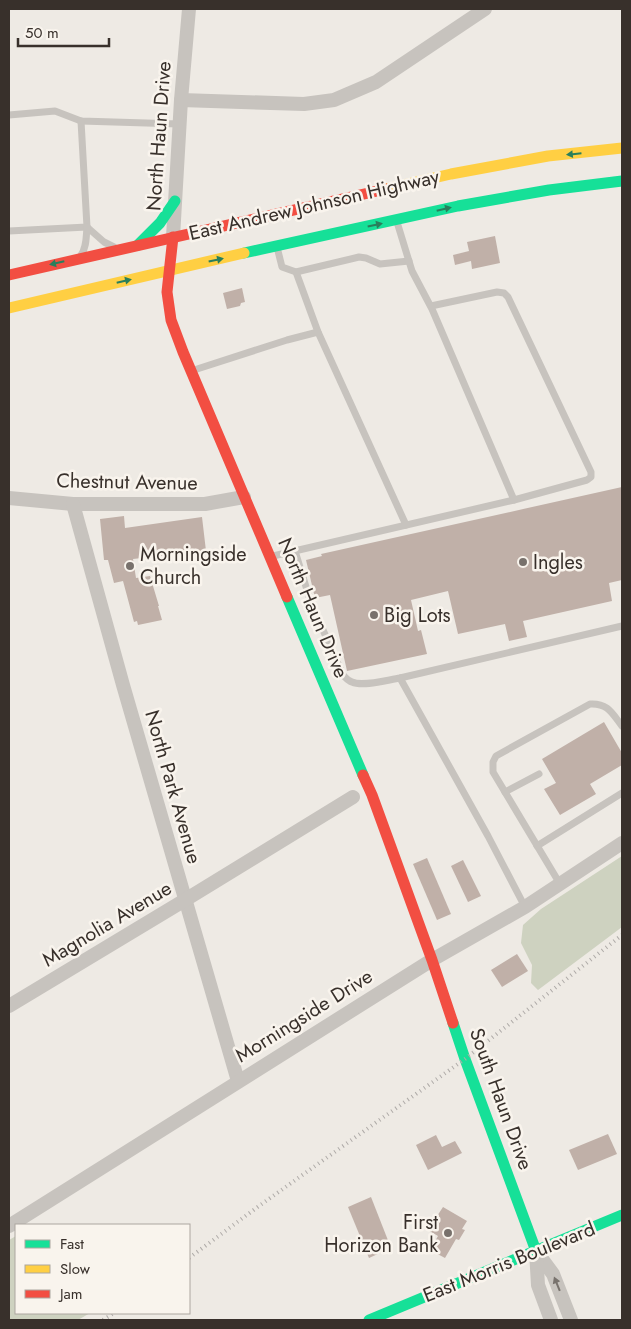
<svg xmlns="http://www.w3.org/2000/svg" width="631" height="1329" font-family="Jost,sans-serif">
<rect width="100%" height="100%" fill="#eeeae4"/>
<g fill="#ced2c0">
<path d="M 622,856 L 622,927 L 538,990 L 531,983 L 532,965 L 521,943 L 523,925 L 541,909 Z"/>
<path d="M 16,1236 L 16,1313 L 90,1313 L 78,1320 L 9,1320 L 9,1240 Z"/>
</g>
<g fill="#c0b0a8">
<path d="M 495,236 L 500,263 L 472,269 L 471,261 L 455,265 L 453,255 L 469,251 L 467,242 Z"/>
<path d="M 242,288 L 245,302 L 241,303 L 240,306 L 227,309 L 223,293 Z"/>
<path d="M 622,487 L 622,580 L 609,583 L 612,601 L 523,621 L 527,637 L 509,641 L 505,624 L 458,634 L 448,591 L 411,600 L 418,631 L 421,630 L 427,654 L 347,671 L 330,595 L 315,598 L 306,560 L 322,556 L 321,554 Z"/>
<path d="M 124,516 L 125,528 L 202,517 L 206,551 L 133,559 L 136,578 L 150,576 L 159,606 L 158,606 L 162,620 L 138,625 L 137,621 L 134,622 L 123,581 L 114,583 L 108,560 L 104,560 L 100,519 Z"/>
<path d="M 604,722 L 622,753 L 622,765 L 590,784 L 596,794 L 560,815 L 544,789 L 556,783 L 542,759 Z"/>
<path d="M 427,858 L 451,914 L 437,920 L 413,864 Z"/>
<path d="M 463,860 L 481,896 L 468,902 L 451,866 Z"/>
<path d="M 517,954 L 528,971 L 502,987 L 491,970 Z"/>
<path d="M 608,1134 L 617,1154 L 578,1170 L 569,1150 Z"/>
<path d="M 436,1135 L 442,1147 L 455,1141 L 462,1153 L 428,1170 L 416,1145 Z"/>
<path d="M 371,1197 L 391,1248 L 369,1258 L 348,1207 Z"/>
<path d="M 443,1207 L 467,1221 L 462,1229 L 465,1230 L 459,1240 L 456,1239 L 445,1258 L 430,1250 L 438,1236 L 428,1230 Z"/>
</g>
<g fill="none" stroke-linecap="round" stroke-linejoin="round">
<g stroke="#c7c3be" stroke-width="7">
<path d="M 9,115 L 55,111 L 81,121 L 179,124"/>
<path d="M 87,227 L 104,242 L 114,247"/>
<path d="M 9,231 L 87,227 L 81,121"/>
<path d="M 277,247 L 282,267 L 296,272 L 318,332 L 406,525"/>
<path d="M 81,255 C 87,247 86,236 87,227"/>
<path d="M 296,272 L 359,257 L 366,258 L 380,264 L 409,261"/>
<path d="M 431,306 L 497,292 L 504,293 L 508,297 L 591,472 L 591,477 L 587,480 L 514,500"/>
<path d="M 194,370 L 287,340 L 318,332"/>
<path d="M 295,551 L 311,603 L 343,675 C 346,678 348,681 352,682 C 363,687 387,680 400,678 L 622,626"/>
<path d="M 273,556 L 514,500 L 432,309 L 412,271 L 397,222"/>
<path d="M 400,678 L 488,836 L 525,907"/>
<path d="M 505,792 L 539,774"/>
<path d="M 537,846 L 622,793"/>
<path d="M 560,884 L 493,772 L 493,762 L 496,756 L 590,704 C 608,703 612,713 622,726"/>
</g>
<g stroke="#c7c3be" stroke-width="14">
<path d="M 181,100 L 304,104 L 334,100 L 376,82 L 485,9"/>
<path d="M 173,237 L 181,100 L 189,9"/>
<path d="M 9,498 L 73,504 L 205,504 L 244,497"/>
<path d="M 73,504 L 123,685 L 238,1081"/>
<path d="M 9,1006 L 185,900 L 353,797"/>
<path d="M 9,1226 L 432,960 L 525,907 L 622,843"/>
<path d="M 536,1251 L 553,1274 L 571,1320"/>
<path d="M 536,1251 L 538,1285 L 551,1320"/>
</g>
<g stroke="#16e098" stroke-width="11">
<path d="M 138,245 L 160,223 L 175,201"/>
<path d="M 244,253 L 458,206 L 549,190 L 622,181"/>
<path d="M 287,597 L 363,775"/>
<path d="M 453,1023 L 465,1059 L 536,1251"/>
<path d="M 369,1320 L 622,1215"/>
</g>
<g stroke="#ffcf43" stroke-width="11">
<path d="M 386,189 L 451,174 L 548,156 L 622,148"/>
<path d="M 9,308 L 244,253"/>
</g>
<g stroke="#f24e42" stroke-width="11">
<path d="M 173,237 L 167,292 L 171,320 L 183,352 L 287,597"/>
<path d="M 9,275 L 386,189"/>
<path d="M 363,775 L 372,795 L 432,960 L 453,1023"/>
</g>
<g stroke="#afaba8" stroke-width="4" stroke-dasharray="1 4" stroke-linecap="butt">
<path d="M 189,1258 L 259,1206 L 465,1059 L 622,935"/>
<path d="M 103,1320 L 114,1313"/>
</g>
</g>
<defs><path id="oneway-solid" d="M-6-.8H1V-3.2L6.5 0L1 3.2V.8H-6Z" transform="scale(1.25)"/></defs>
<g fill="#297f5c">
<use href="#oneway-solid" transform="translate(574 154) rotate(174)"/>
<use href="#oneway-solid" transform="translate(444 209) rotate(-13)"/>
<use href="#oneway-solid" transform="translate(375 225) rotate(-12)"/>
<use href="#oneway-solid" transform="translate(216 260) rotate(-12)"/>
<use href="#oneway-solid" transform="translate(57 263) rotate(167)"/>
<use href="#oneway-solid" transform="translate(124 281) rotate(-13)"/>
</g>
<use fill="#78726d" href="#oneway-solid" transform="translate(557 1284) rotate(-112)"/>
<g fill="#78716c" stroke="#f9f4ed" stroke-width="2">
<circle cx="523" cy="562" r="5"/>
<circle cx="130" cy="566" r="5"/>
<circle cx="374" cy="615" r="5"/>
<circle cx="448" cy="1233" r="5"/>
</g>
<g text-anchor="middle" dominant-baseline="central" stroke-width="5" stroke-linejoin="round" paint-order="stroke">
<g font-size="20" fill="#38302b" stroke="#f9f4ed">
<text transform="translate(159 136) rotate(-86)">North Haun Drive</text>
<text transform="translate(314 205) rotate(-13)">East Andrew Johnson Highway</text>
<text transform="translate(127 482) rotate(1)">Chestnut Avenue</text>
<text transform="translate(313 608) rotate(67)">North Haun Drive</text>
<text transform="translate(173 787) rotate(74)">North Park Avenue</text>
<text transform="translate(107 924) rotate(-31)">Magnolia Avenue</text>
<text transform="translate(304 1016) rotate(-32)">Morningside Drive</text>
<text transform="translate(501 1099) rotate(70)">South Haun Drive</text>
<text transform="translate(509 1262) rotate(-22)">East Morris Boulevard</text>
</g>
<g font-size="20" fill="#38302b" stroke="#f9f4ed" text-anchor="start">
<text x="140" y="554">Morningside<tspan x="140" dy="23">Church</tspan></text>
<text x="533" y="562">Ingles</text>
<text x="384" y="615">Big Lots</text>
<text x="438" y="1222" text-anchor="end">First<tspan x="438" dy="23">Horizon Bank</tspan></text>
</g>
</g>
<rect width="631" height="1329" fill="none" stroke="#38302b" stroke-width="20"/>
<rect x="15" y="1224" width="175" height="90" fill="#f9f4ed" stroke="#aca69f"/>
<rect x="25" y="1240" width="25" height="8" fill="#16e098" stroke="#aca69f"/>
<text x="60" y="1249" font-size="15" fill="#38302b">Fast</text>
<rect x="25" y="1265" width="25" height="8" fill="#ffcf43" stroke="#aca69f"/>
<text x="60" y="1274" font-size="15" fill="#38302b">Slow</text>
<rect x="25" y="1290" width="25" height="8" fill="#f24e42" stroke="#aca69f"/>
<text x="60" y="1299" font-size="15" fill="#38302b">Jam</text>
<path d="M18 38v8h91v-8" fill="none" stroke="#38302b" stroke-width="2.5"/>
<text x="25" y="38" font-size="15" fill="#38302b" stroke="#f9f4ed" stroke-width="4" paint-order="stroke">50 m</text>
</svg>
